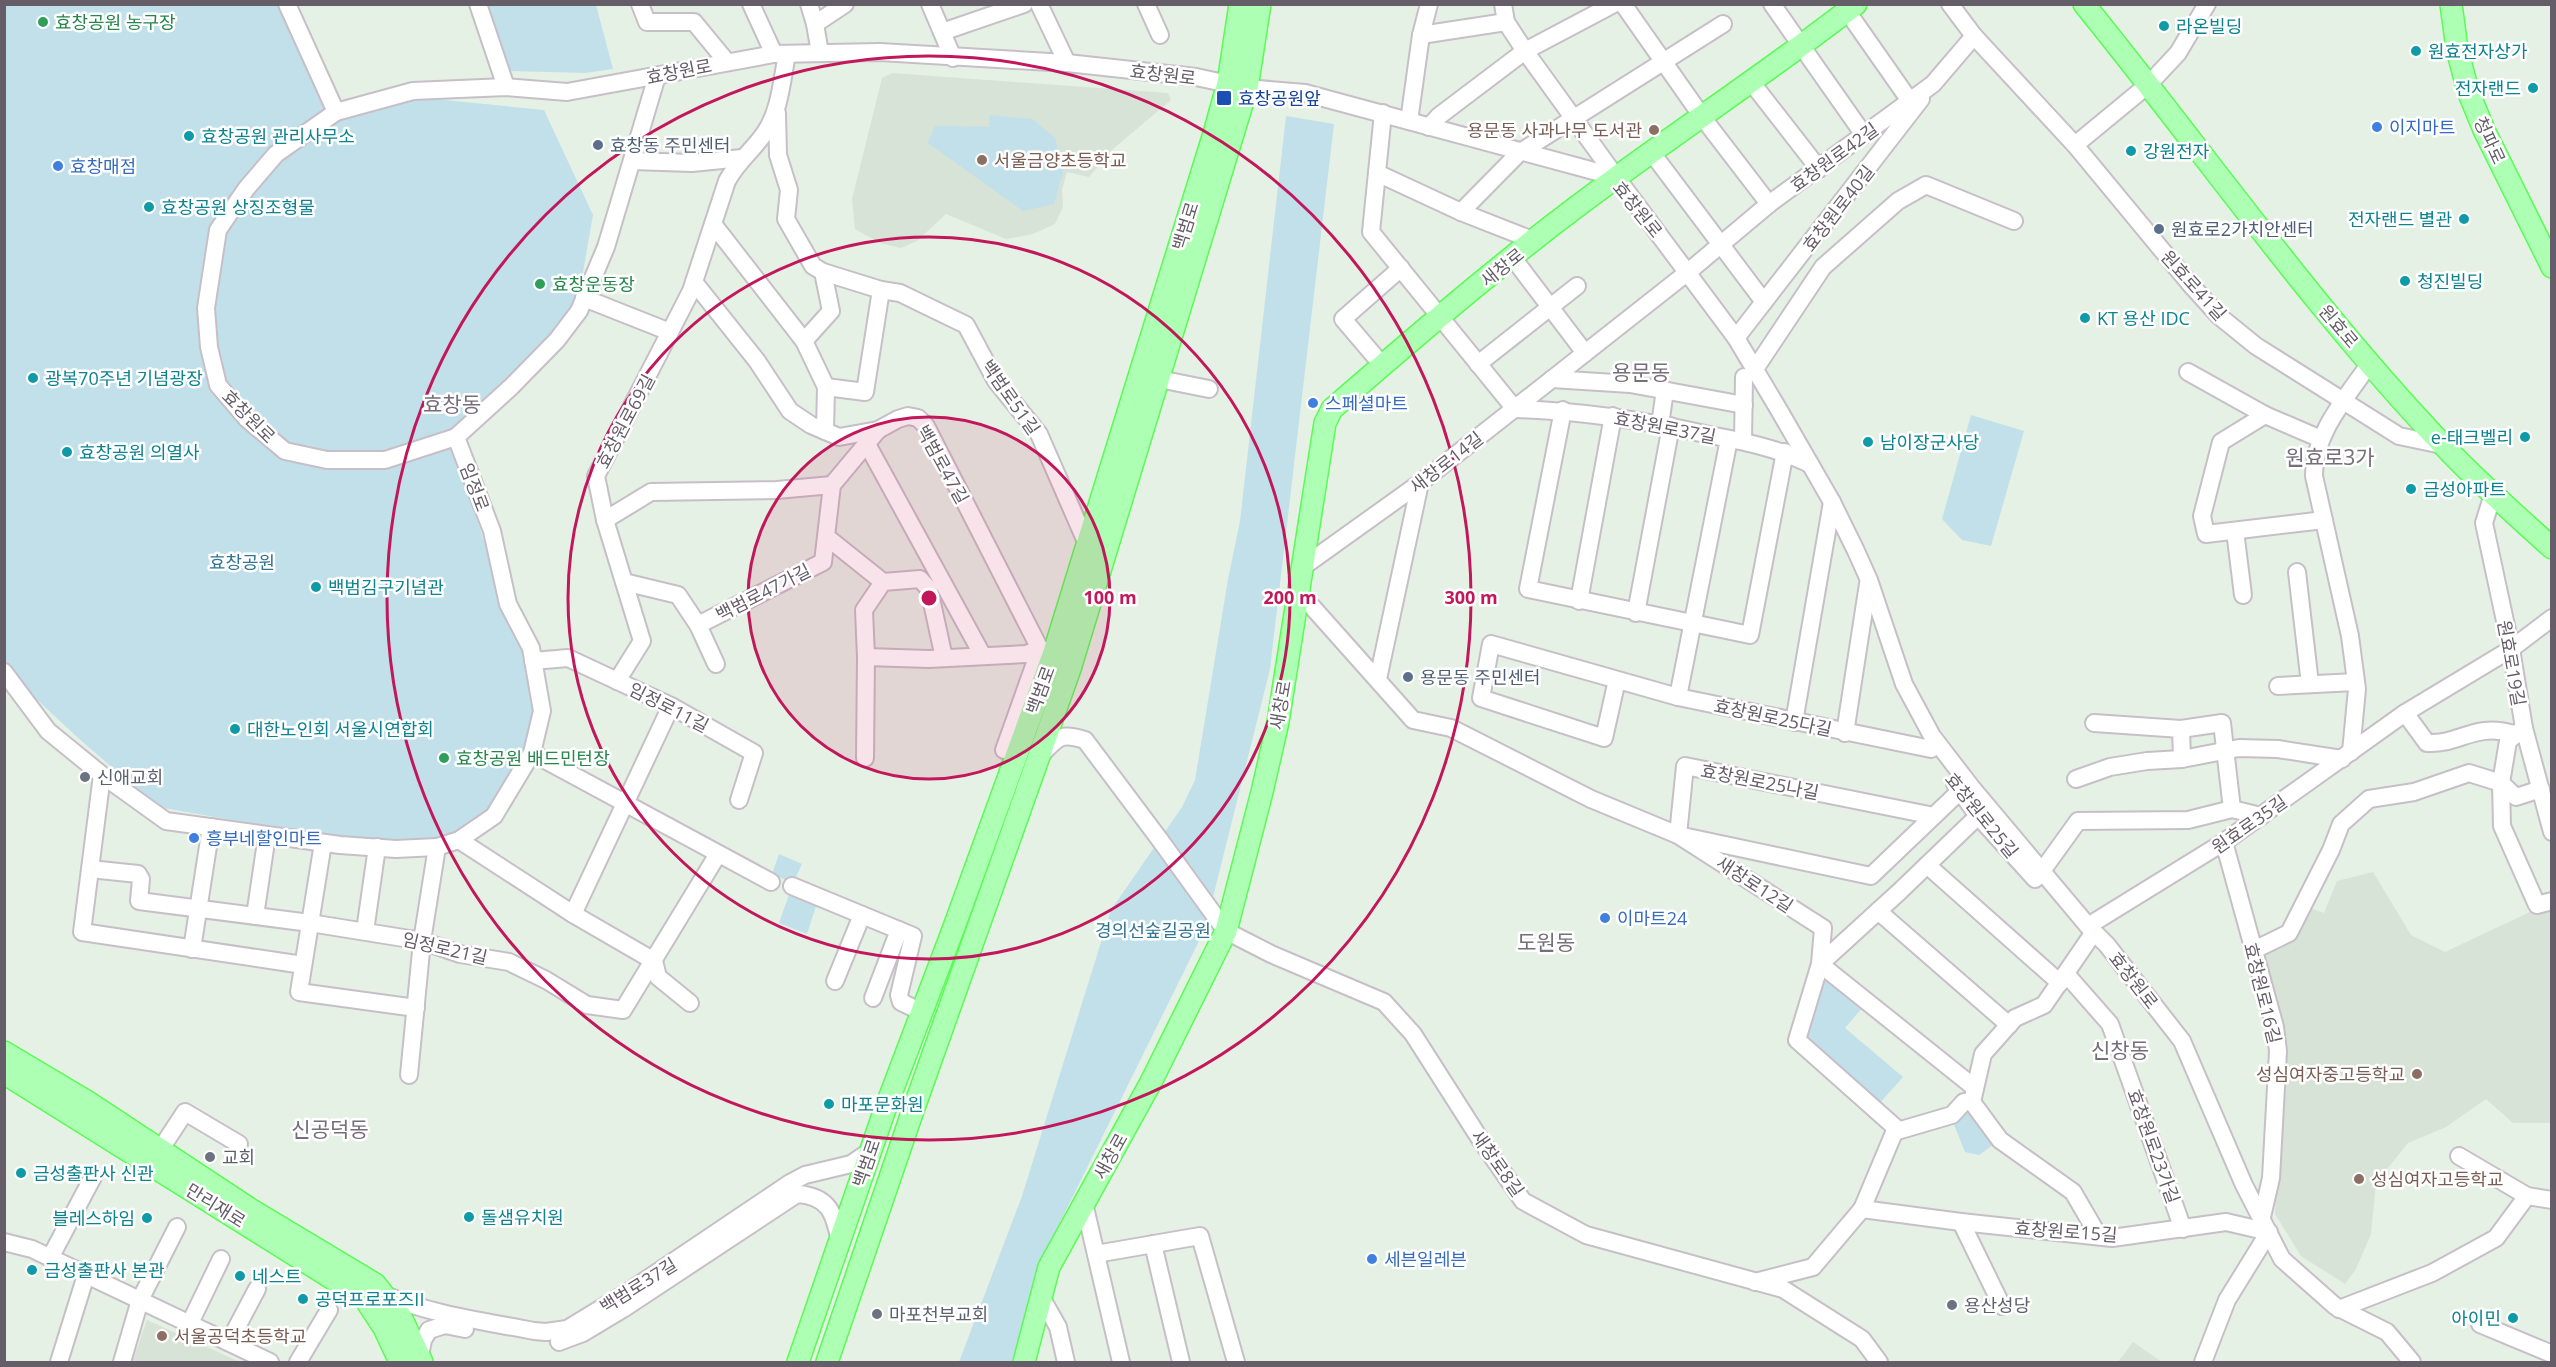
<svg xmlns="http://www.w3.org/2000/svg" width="2556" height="1367" font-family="'Open Sans','Noto Sans KR',sans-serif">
<rect width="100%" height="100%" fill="#e6f1e6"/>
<g fill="#d6e3d6">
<path d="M 892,73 L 1168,93 L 1171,100 L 1113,149 L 1089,177 L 1067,172 L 1062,190 L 1063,207 L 1055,224 L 1033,234 L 1006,239 L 946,214 L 917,241 L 901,248 L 880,243 L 855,229 L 852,199 L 882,78 Z"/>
<path d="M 2373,872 L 2411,935 L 2445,952 L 2551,902 L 2551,1123 L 2513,1123 L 2486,1099 L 2446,1127 L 2408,1143 L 2376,1183 L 2371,1234 L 2356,1269 L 2345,1284 L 2301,1256 L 2275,1214 L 2283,1050 L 2262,954 L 2310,908 L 2324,913 L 2337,881 Z"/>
<path d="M 147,1320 L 218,1352 L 240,1362 L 132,1362 Z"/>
<path d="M 2133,1342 L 2162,1362 L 2118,1362 Z"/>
</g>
<g fill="#c1e0ea">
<path d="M 8,4 L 283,5 L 335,118 L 414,97 L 544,110 L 593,215 L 579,295 L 573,307 L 541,347 L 452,444 L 505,605 L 527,649 L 534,684 L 534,725 L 512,777 L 492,812 L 459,835 L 420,842 L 341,839 L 158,807 L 77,737 L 15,679 L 5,666 L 5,7 Z"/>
<path d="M 487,5 L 596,5 L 613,69 L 585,73 L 509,71 Z"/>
<path d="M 990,115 L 1032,119 L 1055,138 L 1063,172 L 1054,204 L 1023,211 L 928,143 L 935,126 L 989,127 Z"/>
<path d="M 1286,116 L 1334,124 L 1270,669 L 1205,929 L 1040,1263 L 1012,1362 L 959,1362 L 1022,1196 L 1111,910 L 1182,807 L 1195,780 L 1228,579 L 1240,521 Z"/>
<path d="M 1971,415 L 2024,431 L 1991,546 L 1962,540 L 1942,519 Z"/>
<path d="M 779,854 L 802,864 L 793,883 L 772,874 Z"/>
<path d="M 791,889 L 818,900 L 807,934 L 779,923 Z"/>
<path d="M 1827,974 L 1863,1007 L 1845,1028 L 1903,1077 L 1879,1104 L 1805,1035 Z"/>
<path d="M 1967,1107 L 1997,1142 L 1979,1155 L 1965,1152 L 1953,1122 Z"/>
</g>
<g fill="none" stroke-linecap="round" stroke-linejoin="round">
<g stroke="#c7bfc7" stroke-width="20">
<g id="minor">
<path d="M 287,4 L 336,112 L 413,91 L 506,87 L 567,92 L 774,54 L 880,52 L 1067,63 L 1196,77 L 1247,88 L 1305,93 L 1616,177"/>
<path d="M 478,4 L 506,87"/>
<path d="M 640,4 L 647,22 L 694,22 L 727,62"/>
<path d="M 751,4 L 774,54"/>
<path d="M 809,4 L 815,24"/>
<path d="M 930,4 L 953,58"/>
<path d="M 1039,4 L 1067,63"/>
<path d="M 1146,4 L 1160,35"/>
<path d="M 1503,4 L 1506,22 L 1525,51 L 1616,177 L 1736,338 L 1779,410 L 1832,502 L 1856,551 L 1869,580 L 1904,684 L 1932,736 L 1972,788 L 2088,926 L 2107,945 L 2182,1041 L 2244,1185 L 2282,1259 L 2335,1306 L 2387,1332 L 2412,1362"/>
<path d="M 1623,4 L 1703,118 L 1769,204"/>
<path d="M 1772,4 L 1864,135"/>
<path d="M 1950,4 L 1974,36 L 2075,145 L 2190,284 L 2219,316 L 2256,346 L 2399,436 L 2442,445"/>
<path d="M 1847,11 L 1910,101"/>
<path d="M 942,32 L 1024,4"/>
<path d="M 1421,35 L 1506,22"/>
<path d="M 820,53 L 815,24 L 845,4"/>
<path d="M 1752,83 L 1819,169"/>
<path d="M 336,112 L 276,154 L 246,189 L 218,230 L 206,308 L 209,347 L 218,385 L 247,419 L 285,451 L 327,460 L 385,460 L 456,437"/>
<path d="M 777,113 L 778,155 L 789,190 L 786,219 L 813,266 L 823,272 L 881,290 L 900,293 L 966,325 L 996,381 L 1039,434 L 1087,544"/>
<path d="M 1383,113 L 1371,232 L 1515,409 C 1580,411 1642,420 1705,434 C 1742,441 1777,448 1810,464"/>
<path d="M 1409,121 L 1421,35 L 1429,4"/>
<path d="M 1429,127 L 1439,116 L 1525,51 L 1614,4"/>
<path d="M 2075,145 L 2149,84 L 2178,53 L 2207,4"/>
<path d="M 1652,153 L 1764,302"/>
<path d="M 632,161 L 692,163 L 742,158"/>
<path d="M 1377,173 L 1461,212"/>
<path d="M 713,224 L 804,341 L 826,387 L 825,431"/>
<path d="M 1535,241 L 1461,212 L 1519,153 L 1723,24"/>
<path d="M 1513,258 L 1585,353"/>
<path d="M 694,282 L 757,361 L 790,411 L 811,425 L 839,437 L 878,430 L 898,419 L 908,416 L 918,418 L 926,426 L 1040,649"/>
<path d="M 584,298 L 670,332"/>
<path d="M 1736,338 L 1921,99"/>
<path d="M 804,341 L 831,311 L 823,272"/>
<path d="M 1478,364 L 1577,286"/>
<path d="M 1383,366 L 1343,319 L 1401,268"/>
<path d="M 1755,369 L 1823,267 L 1898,201 L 1926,185 L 2014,221"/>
<path d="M 2188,372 L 2265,415 L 2321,439"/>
<path d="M 1159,379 L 1209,389"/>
<path d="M 1552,379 L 1630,384 L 1744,405"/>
<path d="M 826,387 L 865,392 L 881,290"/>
<path d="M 1563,410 L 1528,589 L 1750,635 L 1785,452"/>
<path d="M 2265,415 L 2221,442 L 2202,516 L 2206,534 L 2324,520"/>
<path d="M 1660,425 L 1665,390"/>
<path d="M 1743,441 L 1744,377"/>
<path d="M 867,444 L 983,656"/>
<path d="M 2493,494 L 2484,523 L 2511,649 L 2524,728 L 2552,832"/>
<path d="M 605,520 L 651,492 L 777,490 L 832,485"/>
<path d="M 2235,531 L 2243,595"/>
<path d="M 828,538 L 883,582"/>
<path d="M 1304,566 L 1420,483 L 1688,272 L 1769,204 L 1933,84 L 1974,36"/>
<path d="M 2297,572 L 2310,684"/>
<path d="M 624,582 L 678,595 L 698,625 L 716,664"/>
<path d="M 1299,592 L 1413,720 L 1451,728 L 1591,799 L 1678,835 L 1823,928 L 1820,964 L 1797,1040 L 1896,1128 L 1862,1209 L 1813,1267 L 1755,1282"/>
<path d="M 1579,601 L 1613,416"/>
<path d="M 1636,613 L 1671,426"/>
<path d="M 698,625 L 823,562 L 832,485 L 878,430"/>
<path d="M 866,657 L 929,659 L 1026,654 L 1040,649 L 1050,651"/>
<path d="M 533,661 L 568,658 L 671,706 L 754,753 L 739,800"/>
<path d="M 4,672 L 48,731 L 102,775 L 166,821 L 340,845 L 396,849 L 437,847 L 459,840 L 494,816 L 532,753 L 542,711 L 531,648 L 508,604 L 492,531 L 456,437 L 511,387 L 557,340 L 579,311 L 606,247 L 657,76"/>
<path d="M 1378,679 L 1420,483"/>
<path d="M 1617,680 L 1604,738 L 1481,698 L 1491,644 L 1678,697 L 1931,749"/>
<path d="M 617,681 L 642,641 L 605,520 L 596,476 L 691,291 L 727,181 C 737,162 752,151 764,134 C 780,112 782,79 787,54"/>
<path d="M 2278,686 L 2356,682"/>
<path d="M 1678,697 L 1729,439"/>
<path d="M 2405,713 L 2427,743 C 2460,745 2474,722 2514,734"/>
<path d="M 1794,722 L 1832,502"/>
<path d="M 2094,723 L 2181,729 L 2182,759"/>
<path d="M 2524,728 L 2508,741 L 2501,783 L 2502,826 L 2537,905 L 2552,901"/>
<path d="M 2181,729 L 2222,723 L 2232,809"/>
<path d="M 1845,733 L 1868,584"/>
<path d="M 1004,750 L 1040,649"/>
<path d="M 2351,752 L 2357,689 L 2350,636 L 2314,476 C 2313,434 2347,397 2370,363"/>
<path d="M 532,753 L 771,882"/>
<path d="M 1040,756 C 1058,737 1060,732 1085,740 L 1160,840"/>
<path d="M 865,758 L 866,657 L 864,610 L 883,582 L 920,579 L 929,589 L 944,658"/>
<path d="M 102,775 L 82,932 L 303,965"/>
<path d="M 2076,779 L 2110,767 L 2147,761 L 2182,759 L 2239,748 L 2278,749 L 2342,759"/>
<path d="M 1955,784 L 1978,816 L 2035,879"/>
<path d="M 1934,816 L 1685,766 L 1678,835 L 1871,876 L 1960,791"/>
<path d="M 459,840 L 573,914 L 654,961 L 658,977 L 690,1003"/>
<path d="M 2224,842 L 2275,1027 L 2278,1051 L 2271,1178 L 2262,1217"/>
<path d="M 323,843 L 299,992 L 416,1008"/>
<path d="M 1927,865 L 2060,983"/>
<path d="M 90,869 L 138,874 L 141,879 L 139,901 L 310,923 L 422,941 L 460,954 L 509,962 L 546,980 L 587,1005 L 623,1010 L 718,854"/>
<path d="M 2042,871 L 2078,821 L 2188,820 L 2232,809 L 2261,816"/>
<path d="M 792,886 L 913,936 L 899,995 L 901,1002 L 922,1012"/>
<path d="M 1207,905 L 1226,931 L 1271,954 L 1384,1002 L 1413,1034 L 1480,1139 L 1523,1201 L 1586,1235 L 1783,1289 L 1862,1339 L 1879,1362"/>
<path d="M 1878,911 L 2009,1025"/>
<path d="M 573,914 L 671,706"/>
<path d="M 255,916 L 267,835"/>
<path d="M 2088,926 L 2224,842 L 2405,713 L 2511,649 L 2552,618"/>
<path d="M 365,931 L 377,847"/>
<path d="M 2094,932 L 2044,1005 L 2015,1018 L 1983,1054 L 1972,1102 L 2000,1140 L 2073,1192 L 2098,1235"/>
<path d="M 192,949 L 211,827"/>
<path d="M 2254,950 L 2289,933 L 2331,850 L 2341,824 L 2369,799 L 2414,792 L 2469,773 L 2501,783 L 2516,797 L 2541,789"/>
<path d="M 2067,975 L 2110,1024 L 2183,1229"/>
<path d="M 835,981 L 862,915"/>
<path d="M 873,998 L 899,930"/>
<path d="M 409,1075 L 422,941 L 437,847"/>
<path d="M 1975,1088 L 1820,964 L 1899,892 L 1978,816"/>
<path d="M 1894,1132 L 1952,1115 L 1964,1102 L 1972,1102"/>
<path d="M 160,1150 L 185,1112 L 239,1144"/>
<path d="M 2459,1156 L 2527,1196"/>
<path d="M 1084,1203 L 1121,1362"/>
<path d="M 1862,1209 L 1961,1222 L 2112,1238 L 2226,1222 L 2269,1232 L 2227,1300 L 2203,1362"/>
<path d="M 1961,1222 L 2002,1306"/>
<path d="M 4,1242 L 32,1249 L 270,1362"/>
<path d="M 1153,1244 L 1181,1362"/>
<path d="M 1096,1254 L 1200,1236 L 1236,1362"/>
<path d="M 50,1258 L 93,1177"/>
<path d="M 385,1295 C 433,1315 483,1321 534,1331 L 546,1332 L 567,1329 L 631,1290 L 790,1183 L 805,1175 L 851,1164 L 870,1151"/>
<path d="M 1041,1297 L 1058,1327 L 1066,1362"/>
<path d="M 2339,1309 L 2432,1273 L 2496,1238 L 2527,1196 L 2552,1200"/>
<path d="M 190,1323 L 221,1259"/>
<path d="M 2480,1324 L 2552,1354"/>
<path d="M 229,1342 L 257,1289"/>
<path d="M 559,1342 L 583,1333 L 623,1309 L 797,1194 C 829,1196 834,1213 840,1241"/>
<path d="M 420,1356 L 423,1340 L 429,1330 L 445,1325 L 465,1329"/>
<path d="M 59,1362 L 86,1275"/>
<path d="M 122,1362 L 140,1300 L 177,1227"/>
<path d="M 298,1362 L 329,1310"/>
</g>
</g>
<g stroke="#59fc53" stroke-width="24">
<g id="major">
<path d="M 2084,4 C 2204,152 2314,310 2446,448 C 2479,483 2516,515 2552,548"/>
<path d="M 2451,4 L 2457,49 L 2468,91 L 2484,130 L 2552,267"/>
<path d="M 4,1052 L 88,1102 L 250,1209 L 375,1284 L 401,1317 L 422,1362"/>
<path d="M 4,1073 L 365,1299 L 384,1328 L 400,1362"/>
<path d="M 798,1362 L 884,1112 L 954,927 L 1054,652 L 1215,130 L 1228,83 L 1240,4"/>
<path d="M 827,1362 L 910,1119 L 1070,669 L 1247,88 L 1260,4"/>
<path d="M 1024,1362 L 1049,1267 L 1151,1082 L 1226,931 L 1262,792 L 1278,722 L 1325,423 L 1332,409 C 1423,330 1518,248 1617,177 C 1696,119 1778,65 1856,4"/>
</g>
</g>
<use href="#minor" stroke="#fff" stroke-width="16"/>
<use href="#major" stroke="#acffb3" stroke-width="21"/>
<g stroke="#c7bfc7" stroke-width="20" stroke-linecap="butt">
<path id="minor-bridge" d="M 1160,840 L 1207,905"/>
</g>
<use href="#minor-bridge" stroke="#fff" stroke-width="16"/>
</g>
<circle cx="929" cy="598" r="181" fill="#c2185b" fill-opacity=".12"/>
<g fill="none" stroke="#c2185b" stroke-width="3">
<circle cx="929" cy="598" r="181"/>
<circle cx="929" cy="598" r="361"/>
<circle cx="929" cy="598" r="542"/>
</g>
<g fill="#2e9e5b" stroke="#fff" stroke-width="2">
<circle cx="43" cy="22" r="6"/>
<circle cx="540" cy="284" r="6"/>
<circle cx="444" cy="758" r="6"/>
</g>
<g fill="#0f9aa8" stroke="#fff" stroke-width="2">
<circle cx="2164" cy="26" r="6"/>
<circle cx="2416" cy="51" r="6"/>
<circle cx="2533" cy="88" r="6"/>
<circle cx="189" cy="136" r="6"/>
<circle cx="2131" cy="151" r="6"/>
<circle cx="149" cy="207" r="6"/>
<circle cx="2464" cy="219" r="6"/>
<circle cx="2405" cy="281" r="6"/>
<circle cx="2085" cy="318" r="6"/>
<circle cx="33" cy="378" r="6"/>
<circle cx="2525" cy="437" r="6"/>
<circle cx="1868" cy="442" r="6"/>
<circle cx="67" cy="452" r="6"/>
<circle cx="2411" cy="489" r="6"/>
<circle cx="316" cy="587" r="6"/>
<circle cx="235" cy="729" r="6"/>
<circle cx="829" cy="1104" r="6"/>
<circle cx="21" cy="1173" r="6"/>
<circle cx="469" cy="1217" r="6"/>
<circle cx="147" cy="1218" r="6"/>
<circle cx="32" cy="1270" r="6"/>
<circle cx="240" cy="1276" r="6"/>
<circle cx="303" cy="1299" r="6"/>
<circle cx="2513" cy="1318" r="6"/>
</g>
<rect fill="#1a4fb4" stroke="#fff" stroke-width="2" x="1216" y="90" width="16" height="16" rx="3"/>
<g fill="#3f7fe0" stroke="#fff" stroke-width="2">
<circle cx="2377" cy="127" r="6"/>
<circle cx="58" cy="166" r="6"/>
<circle cx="1313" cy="403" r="6"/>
<circle cx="194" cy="838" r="6"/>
<circle cx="1605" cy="918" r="6"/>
<circle cx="1372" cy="1259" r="6"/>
</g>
<g fill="#8d6e63" stroke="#fff" stroke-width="2">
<circle cx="1654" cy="130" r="6"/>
<circle cx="982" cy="160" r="6"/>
<circle cx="2417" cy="1074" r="6"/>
<circle cx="2359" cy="1179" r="6"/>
<circle cx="162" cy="1336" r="6"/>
</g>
<g fill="#5c6f8a" stroke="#fff" stroke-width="2">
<circle cx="598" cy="145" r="6"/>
<circle cx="2159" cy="229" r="6"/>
<circle cx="1408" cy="677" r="6"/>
</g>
<g fill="#6b7280" stroke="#fff" stroke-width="2">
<circle cx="85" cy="777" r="6"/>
<circle cx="210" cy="1157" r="6"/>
<circle cx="1952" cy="1305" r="6"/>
<circle cx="877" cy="1314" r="6"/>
</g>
<g text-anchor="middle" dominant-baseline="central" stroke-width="5" stroke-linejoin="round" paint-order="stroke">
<g font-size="18" fill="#27864d" stroke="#fff" text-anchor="start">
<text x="55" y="22">효창공원 농구장</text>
<text x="552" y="284">효창운동장</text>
<text x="456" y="758">효창공원 배드민턴장</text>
</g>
<g font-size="18" fill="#0d838f" stroke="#fff" text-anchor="start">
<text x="2176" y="26">라온빌딩</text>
<text x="2428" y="51">원효전자상가</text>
<text x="2521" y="88" text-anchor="end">전자랜드</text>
<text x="201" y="136">효창공원 관리사무소</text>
<text x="2143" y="151">강원전자</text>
<text x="161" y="207">효창공원 상징조형물</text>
<text x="2452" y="219" text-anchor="end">전자랜드 별관</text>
<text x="2417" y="281">청진빌딩</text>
<text x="2097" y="318">KT 용산 IDC</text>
<text x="45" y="378">광복70주년 기념광장</text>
<text x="2513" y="437" text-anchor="end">e-태크벨리</text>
<text x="1880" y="442">남이장군사당</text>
<text x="79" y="452">효창공원 의열사</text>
<text x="2423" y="489">금성아파트</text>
<text x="328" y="587">백범김구기념관</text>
<text x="247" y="729">대한노인회 서울시연합회</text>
<text x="841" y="1104">마포문화원</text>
<text x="33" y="1173">금성출판사 신관</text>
<text x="481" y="1217">돌샘유치원</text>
<text x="135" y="1218" text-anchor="end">블레스하임</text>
<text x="44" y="1270">금성출판사 본관</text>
<text x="252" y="1276">네스트</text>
<text x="315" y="1299">공덕프로포즈II</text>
<text x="2501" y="1318" text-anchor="end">아이민</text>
</g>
<g font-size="18" fill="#655d67" stroke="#fff">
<text transform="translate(679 71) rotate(-11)">효창원로</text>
<text transform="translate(1163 74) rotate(7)">효창원로</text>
<text transform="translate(2490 140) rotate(65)">청파로</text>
<text transform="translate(1834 157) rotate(-36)">효창원로42길</text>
<text transform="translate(1838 208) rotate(-52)">효창원로40길</text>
<text transform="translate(1638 209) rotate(51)">효창원로</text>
<text transform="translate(1185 226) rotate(-73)">백범로</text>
<text transform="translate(1502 267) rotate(-39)">새창로</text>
<text transform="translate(2194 285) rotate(48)">원효로41길</text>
<text transform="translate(2339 326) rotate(50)">원효로</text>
<text transform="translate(1011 397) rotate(55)">백범로51길</text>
<text transform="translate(249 416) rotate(45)">효창원로</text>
<text transform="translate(625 421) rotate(-62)">효창원로69길</text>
<text transform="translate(1665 427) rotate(11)">효창원로37길</text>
<text transform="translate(1446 462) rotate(-38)">새창로14길</text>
<text transform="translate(943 464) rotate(61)">백범로47길</text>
<text transform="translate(475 487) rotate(69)">임정로</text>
<text transform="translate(763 592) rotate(-27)">백범로47가길</text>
<text transform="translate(2512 663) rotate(80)">원효로19길</text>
<text transform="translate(1040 690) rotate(-70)">백범로</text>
<text transform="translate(1280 705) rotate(-80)">새창로</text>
<text transform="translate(669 707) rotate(27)">임정로11길</text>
<text transform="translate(1773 717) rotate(12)">효창원로25다길</text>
<text transform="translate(1760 781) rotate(11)">효창원로25나길</text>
<text transform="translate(1982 815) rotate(51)">효창원로25길</text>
<text transform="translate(2249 824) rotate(-35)">원효로35길</text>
<text transform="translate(1755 884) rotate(33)">새창로12길</text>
<text transform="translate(445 948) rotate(13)">임정로21길</text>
<text transform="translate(2134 980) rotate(52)">효창원로</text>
<text transform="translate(2263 993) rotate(76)">효창원로16길</text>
<text transform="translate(2154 1146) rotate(70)">효창원로23가길</text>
<text transform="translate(1110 1156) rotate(-61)">새창로</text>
<text transform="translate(866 1163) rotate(-71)">백범로</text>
<text transform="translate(1498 1163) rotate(55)">새창로8길</text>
<text transform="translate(216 1205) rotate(32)">만리재로</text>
<text transform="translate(2066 1231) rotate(4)">효창원로15길</text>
<text transform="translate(638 1285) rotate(-32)">백범로37길</text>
</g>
<g font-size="18" fill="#164399" stroke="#fff" text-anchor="start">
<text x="1238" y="98">효창공원앞</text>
</g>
<g font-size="18" fill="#366cbe" stroke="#fff" text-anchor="start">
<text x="2389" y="127">이지마트</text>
<text x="70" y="166">효창매점</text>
<text x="1325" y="403">스페셜마트</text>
<text x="206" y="838">흥부네할인마트</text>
<text x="1617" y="918">이마트24</text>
<text x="1384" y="1259">세븐일레븐</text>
</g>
<g font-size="18" fill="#785e54" stroke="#fff" text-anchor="start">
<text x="1642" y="130" text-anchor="end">용문동 사과나무 도서관</text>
<text x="994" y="160">서울금양초등학교</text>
<text x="2405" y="1074" text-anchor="end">성심여자중고등학교</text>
<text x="2371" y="1179">성심여자고등학교</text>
<text x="174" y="1336">서울공덕초등학교</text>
</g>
<g font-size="18" fill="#4e5e75" stroke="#fff" text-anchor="start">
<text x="610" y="145">효창동 주민센터</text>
<text x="2171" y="229">원효로2가치안센터</text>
<text x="1420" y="677">용문동 주민센터</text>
</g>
<g font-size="18" fill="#317592" stroke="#fff">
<text x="242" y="562">효창공원</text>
<text x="1153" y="930">경의선숲길공원</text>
</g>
<g font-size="18" fill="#5b616d" stroke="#fff" text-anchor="start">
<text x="97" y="777">신애교회</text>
<text x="222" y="1157">교회</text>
<text x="1964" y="1305">용산성당</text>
<text x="889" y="1314">마포천부교회</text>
</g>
<g font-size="21" fill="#766e79" stroke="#fff">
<text x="1641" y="372">용문동</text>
<text x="452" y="404">효창동</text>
<text x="2330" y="457">원효로3가</text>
<text x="1546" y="942">도원동</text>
<text x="2120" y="1050">신창동</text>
<text x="330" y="1129">신공덕동</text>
</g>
</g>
<circle cx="929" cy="598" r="9" fill="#c2185b" stroke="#fff" stroke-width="3"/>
<g font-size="18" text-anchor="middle" font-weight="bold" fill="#c2185b" stroke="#fff" stroke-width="5" stroke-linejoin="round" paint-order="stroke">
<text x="1110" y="604">100 m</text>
<text x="1290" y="604">200 m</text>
<text x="1471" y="604">300 m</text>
</g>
<rect width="2556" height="1367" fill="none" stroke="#655d67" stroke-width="12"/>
</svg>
